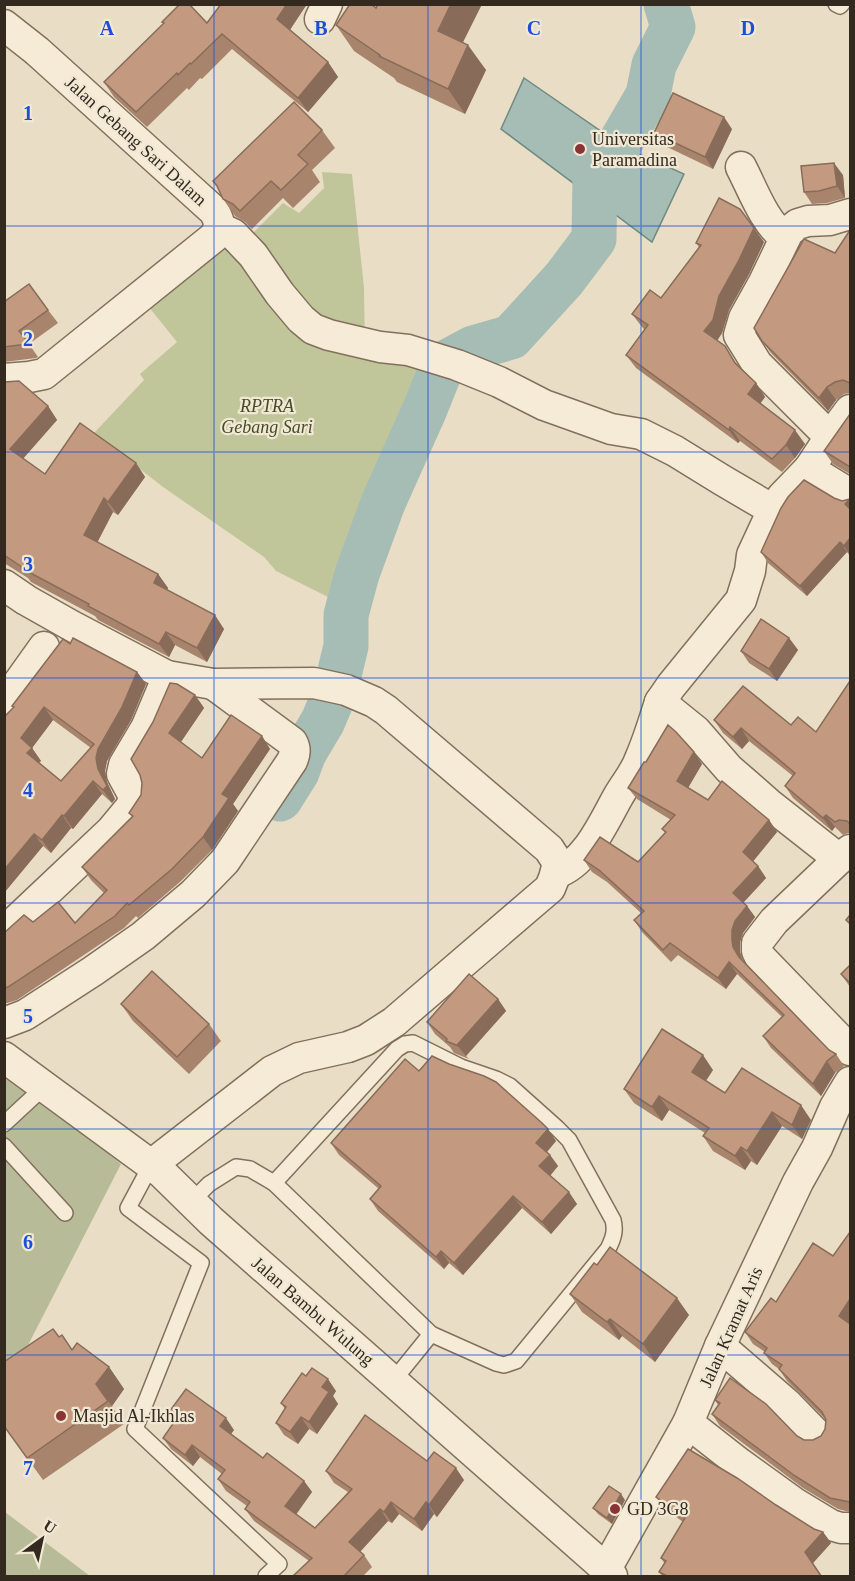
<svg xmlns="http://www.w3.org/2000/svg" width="855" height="1581" font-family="Georgia,serif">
<rect width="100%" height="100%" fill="#e9dec5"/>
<path fill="#c1c69a" d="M 322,172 L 352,174 L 364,288 L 365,354 L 433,369 L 408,430 L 361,531 L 336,601 L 276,571 L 264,557 L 163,487 L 94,433 L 144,380 L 140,374 L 177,342 L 144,301 L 224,235 L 246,240 L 283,203 L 299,213 L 324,188 Z"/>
<g fill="#b8bb98">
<path d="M 5,1067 L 121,1164 L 5,1390 Z"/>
<path d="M 4,1512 L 5,1512 L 90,1576 L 5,1576 Z"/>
</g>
<path fill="#a6bdb6" stroke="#6e8a82" stroke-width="1.5" d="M 524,78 L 624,147 L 684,174 L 652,242 L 501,129 Z"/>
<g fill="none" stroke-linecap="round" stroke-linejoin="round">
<path stroke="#a6bdb6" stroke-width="45" d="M 280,799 L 297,772 L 304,753 L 323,721 L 335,692 L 346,646 L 346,615 L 357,574 L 383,503 L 425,409 L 443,364 L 473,348 L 511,337 L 564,279 L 594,239 L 595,176 L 619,145 L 648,95 L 654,65 L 673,27 L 666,4"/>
<g stroke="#82705d" stroke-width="18">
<g id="lane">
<path d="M 836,4 L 840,6 L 842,4"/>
<path d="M 4,1124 L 45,1086"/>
<path d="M 4,1146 L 65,1213"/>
<path d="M 151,1165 L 128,1208 L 201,1263 L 135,1429 L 279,1564 L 266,1576"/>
<path d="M 274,1183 L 397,1049 L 405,1044 L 413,1043 L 461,1067 L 496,1079 L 510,1086 L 557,1128 L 569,1140 L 613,1220 C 616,1231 613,1239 608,1249 L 516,1361 L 504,1365 L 496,1363 L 431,1334 L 393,1381"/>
<path d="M 191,1202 L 209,1184 L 236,1167 L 250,1169 L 274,1183 L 431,1334"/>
</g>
</g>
<g stroke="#82705d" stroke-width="33">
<g id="street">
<path d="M 320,19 L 327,4"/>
<path d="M 4,25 L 37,51 L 214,211 C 220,222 221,226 214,237 L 44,374 L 29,377 L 4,379"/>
<path d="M 741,167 C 753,190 764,222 785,238"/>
<path d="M 220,228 L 233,234 L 253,255 L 280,294 L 301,319 L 313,329 L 329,335 L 380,347 L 408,350 L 457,365 L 499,382 L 544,405 L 611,429 L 641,434 L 675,451 L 722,480 L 773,510"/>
<path d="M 830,437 L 850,410"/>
<path d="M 809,469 L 850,494"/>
<path d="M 4,585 L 26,600 L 72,626 L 167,676 L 165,683 L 146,728 L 124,765 L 122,774 L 134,796 L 134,800 L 130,808 L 111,831 L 4,932"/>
<path d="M 4,703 L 44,647"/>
<path d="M 850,850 L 839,859 L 774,921 L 757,943 L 757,951 L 760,957 L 850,1050"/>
<path d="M 839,859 L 769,804 L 744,782 L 729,769 L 696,731 L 660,702 L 671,686 L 741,600 L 750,571 L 752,555 L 773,510 L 782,497 L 809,469 L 830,437 L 757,364 L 739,335 L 744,318 L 764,282 L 788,232 L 798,224 L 808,221 L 830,220 L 850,214"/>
<path d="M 556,873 C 587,863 604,821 619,795 C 626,783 635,773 640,759 C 648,741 654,721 660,702"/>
<path d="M 4,1023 L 25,1015 L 93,971 L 143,936 L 193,894 L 225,861 L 292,761 C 295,754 296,749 292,742 L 213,684"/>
<path d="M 4,1057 L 162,1173 L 211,1221 L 606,1569 L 612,1576"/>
<path d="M 151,1165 L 272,1071 L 299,1058 L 348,1047 L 366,1040 L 394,1022 L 550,888 L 554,878 L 558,863 L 549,849 L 386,710 L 374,702 L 346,690 L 314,683 L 213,684 L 167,676"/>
<path d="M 720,1346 L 786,1403 L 817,1435"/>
<path d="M 688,1423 L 739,1463 L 793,1502 L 831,1525 L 841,1528 L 850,1528"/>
<path d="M 606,1569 L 688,1423 L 720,1346 L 798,1182 L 817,1148 L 835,1107 L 850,1082"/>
</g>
</g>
<use href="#lane" stroke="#f5ebd7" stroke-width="15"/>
<use href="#street" stroke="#f5ebd7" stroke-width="30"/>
</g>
<g fill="#a8846d" fill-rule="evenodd">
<path d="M 221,4 L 307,4 L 290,30 L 328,62 L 338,77 L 308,112 L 232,49 L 202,79 L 200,78 L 189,90 L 187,88 L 147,127 L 114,97 L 104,82 L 207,23 Z"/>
<path d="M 378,4 L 482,4 L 463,42 L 486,70 L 465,114 L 397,82 L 394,78 L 354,51 L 336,25 L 376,8 Z"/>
<path d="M 732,129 L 713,169 L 663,145 L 654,133 Z"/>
<path d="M 322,130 L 335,148 L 312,170 L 320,182 L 293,208 L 283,198 L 252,229 L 245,222 L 235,216 L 223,199 Z"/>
<path d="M 843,175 L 845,198 L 827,203 L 812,204 L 804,192 Z"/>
<path d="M 850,230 L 850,393 L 844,394 L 836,400 L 828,411 L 771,353 L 762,341 L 835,253 Z"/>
<path d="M 764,242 L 749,274 L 729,310 L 722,333 L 717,341 L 737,364 L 756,383 L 765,397 L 760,403 L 805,444 L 795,458 L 782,472 L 740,441 L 738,443 L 636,368 L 626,355 L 645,330 L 642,327 L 632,314 L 661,298 L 699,247 L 696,243 Z"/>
<path d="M 4,302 L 48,310 L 58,323 L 29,344 L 38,357 L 36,358 L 4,362 Z"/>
<path d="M 4,382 L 48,406 L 57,420 L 23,459 L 45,474 L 136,463 L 145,477 L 118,515 L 113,512 L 97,542 L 158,574 L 168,588 L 167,590 L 224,629 L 207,662 L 175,645 L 169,657 L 98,620 L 95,616 L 31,582 L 28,578 L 4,563 Z"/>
<path d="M 850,414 L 850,474 L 833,464 L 824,451 Z"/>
<path d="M 834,498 L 842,501 L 850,499 L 850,556 L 847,552 L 807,596 L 768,563 L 761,552 Z"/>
<path d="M 789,638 L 798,650 L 777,681 L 749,663 L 741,651 Z"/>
<path d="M 70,644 L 137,672 L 146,684 L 131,720 L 107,761 L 105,771 L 107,782 L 115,799 L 112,803 L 102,794 L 73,829 L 71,828 L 51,853 L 43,846 L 4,893 L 14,708 L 12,706 ZM 53,720 L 91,748 L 61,781 L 38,763 L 41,761 L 32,748 Z"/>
<path d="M 850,681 L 850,833 L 848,833 L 843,835 L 835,827 L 832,831 L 793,798 L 785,786 L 793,776 L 749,741 L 742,749 L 723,733 L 714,720 L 791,725 L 816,732 Z"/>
<path d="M 195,695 L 204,708 L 181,742 L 202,758 L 262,736 L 270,749 L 233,804 L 238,811 L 212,850 L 181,881 L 138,918 L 136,916 L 124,928 L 17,1000 L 4,1004 L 4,933 L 33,922 L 75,923 L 104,893 L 91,880 L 82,867 L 132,817 L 129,813 L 141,795 Z"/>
<path d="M 694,752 L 702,764 L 688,788 L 708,800 L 769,820 L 777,832 L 753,861 L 758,866 L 766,878 L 743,903 L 747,906 L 755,917 L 743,933 L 740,942 L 740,952 L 743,961 L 829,1050 L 836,1054 L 844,1066 L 835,1073 L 821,1096 L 771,1048 L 763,1036 L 782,1017 L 737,974 L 726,989 L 678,955 L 671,962 L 642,932 L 634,920 L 641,913 L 607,882 L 592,872 L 584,860 L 638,862 L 665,833 L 662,829 L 671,820 L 637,799 L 628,788 L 646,762 Z"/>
<path d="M 850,965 L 850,987 L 841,974 Z"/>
<path d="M 498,999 L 506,1011 L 466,1056 L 469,1059 L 454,1053 L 450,1047 L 435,1034 L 427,1022 Z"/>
<path d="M 121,1004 L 209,1024 L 221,1041 L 189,1074 L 133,1021 Z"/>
<path d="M 713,1070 L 706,1081 L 725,1093 L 811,1120 L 802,1139 L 782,1126 L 757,1165 L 751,1161 L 745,1170 L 713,1151 L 703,1136 L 705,1133 L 669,1110 L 662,1121 L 634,1103 L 624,1089 Z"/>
<path d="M 419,1071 L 556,1141 L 547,1152 L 550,1155 L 558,1166 L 550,1176 L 577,1204 L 551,1234 L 522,1208 L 463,1275 L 449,1263 L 444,1269 L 378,1211 L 370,1199 L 379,1189 L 339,1155 L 331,1143 Z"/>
<path d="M 850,1232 L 850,1512 L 838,1509 L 803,1488 L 720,1426 L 712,1414 L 718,1405 L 715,1400 L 797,1436 L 804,1440 L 813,1440 L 821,1436 L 825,1429 L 825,1419 L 787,1381 L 779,1369 L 772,1364 L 764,1353 L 765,1352 L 753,1344 L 745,1332 L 776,1302 L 833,1256 Z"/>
<path d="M 597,1265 L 689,1315 L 655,1362 L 622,1336 L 619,1340 L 582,1312 L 570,1294 Z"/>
<path d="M 59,1337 L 72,1350 L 109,1367 L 124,1389 L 112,1406 L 124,1424 L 43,1480 L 4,1426 Z"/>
<path d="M 306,1376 L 336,1391 L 333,1396 L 338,1404 L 317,1434 L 309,1429 L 298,1444 L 284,1435 L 276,1423 L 285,1409 L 281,1403 Z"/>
<path d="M 169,1412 L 234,1430 L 231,1434 L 263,1458 L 304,1481 L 312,1492 L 296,1515 L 315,1528 L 348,1492 L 334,1483 L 326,1471 L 427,1461 L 464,1480 L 437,1517 L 434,1514 L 422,1531 L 399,1514 L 392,1523 L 388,1521 L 360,1552 L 364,1555 L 372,1567 L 363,1576 L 293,1576 L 309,1561 L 254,1521 L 245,1509 L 247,1506 L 226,1491 L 218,1479 L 222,1474 L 200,1457 L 193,1466 L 171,1449 L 163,1438 L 175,1421 Z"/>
<path d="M 656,1497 L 776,1505 L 814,1529 L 823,1532 L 831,1543 L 813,1563 L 822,1576 L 662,1576 L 659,1572 L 665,1564 L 661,1558 L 683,1522 L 664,1508 Z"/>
<path d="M 625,1500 L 612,1524 L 598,1514 L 593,1508 Z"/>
</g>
<g fill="#886c59">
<path d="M 287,4 L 307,4 L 287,34 L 277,19 Z"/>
<path d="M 451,4 L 482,4 L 456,56 L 438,31 Z"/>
<path d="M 468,45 L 486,70 L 465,114 L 448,89 Z"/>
<path d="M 328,62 L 338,77 L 308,112 L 298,98 Z"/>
<path d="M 724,117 L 732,129 L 713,169 L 705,157 Z"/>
<path d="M 834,163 L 843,175 L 845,198 L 837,186 Z"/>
<path d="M 754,228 L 764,242 L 749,274 L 729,310 L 722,333 L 714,345 L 704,331 L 719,296 Z"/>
<path d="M 756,383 L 765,397 L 757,408 L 748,394 Z"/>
<path d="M 827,387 L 836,400 L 828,411 L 819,398 Z"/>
<path d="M 48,406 L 57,420 L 19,463 L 10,449 Z"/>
<path d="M 730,427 L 740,441 L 738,443 L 729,430 Z"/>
<path d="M 795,430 L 805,444 L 795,458 L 786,445 Z"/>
<path d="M 136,463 L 145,477 L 118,515 L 108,502 Z"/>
<path d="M 104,498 L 113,512 L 94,549 L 84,535 Z"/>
<path d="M 850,499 L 850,512 L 845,504 Z"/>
<path d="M 850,538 L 850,555 L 844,546 Z"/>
<path d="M 840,542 L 847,552 L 807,596 L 800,586 Z"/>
<path d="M 158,574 L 168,588 L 163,597 L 154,583 Z"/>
<path d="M 215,615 L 224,629 L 207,662 L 197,648 Z"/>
<path d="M 166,632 L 175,645 L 169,657 L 159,644 Z"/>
<path d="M 789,638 L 798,650 L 777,681 L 769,669 Z"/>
<path d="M 137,672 L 146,684 L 131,720 L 107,761 L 105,771 L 107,782 L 115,799 L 112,803 L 103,790 L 98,769 L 96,758 L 98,749 Z"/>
<path d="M 195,695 L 204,708 L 178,746 L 169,733 Z"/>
<path d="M 44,707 L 53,720 L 32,748 L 41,761 L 35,766 L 27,753 L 21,738 Z"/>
<path d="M 741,728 L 749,741 L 742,749 L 733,737 Z"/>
<path d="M 262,736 L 270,749 L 233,804 L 238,811 L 212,850 L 203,837 L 222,794 Z"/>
<path d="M 694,752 L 702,764 L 685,793 L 677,781 Z"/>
<path d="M 93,781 L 102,794 L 73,829 L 64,816 Z"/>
<path d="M 62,815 L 71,828 L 51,853 L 42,840 Z"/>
<path d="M 826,815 L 835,827 L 832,831 L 823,818 Z"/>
<path d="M 769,820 L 777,832 L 751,864 L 743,852 Z"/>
<path d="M 34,834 L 43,846 L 4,893 L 4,870 Z"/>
<path d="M 758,866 L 766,878 L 741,905 L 733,893 Z"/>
<path d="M 747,906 L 755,917 L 743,933 L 740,942 L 740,952 L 742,959 L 748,969 L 733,947 L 732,940 L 732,930 L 735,921 Z"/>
<path d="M 729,962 L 737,974 L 726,989 L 718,978 Z"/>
<path d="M 498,999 L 506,1011 L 466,1056 L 457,1045 Z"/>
<path d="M 703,1055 L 713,1070 L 702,1086 L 692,1072 Z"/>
<path d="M 827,1061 L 835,1073 L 821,1096 L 813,1084 Z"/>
<path d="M 659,1096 L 669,1110 L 662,1121 L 652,1107 Z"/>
<path d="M 801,1105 L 811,1120 L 802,1139 L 792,1125 Z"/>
<path d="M 772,1112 L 782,1126 L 757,1165 L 747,1151 Z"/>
<path d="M 548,1129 L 556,1141 L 545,1154 L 536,1143 Z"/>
<path d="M 741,1147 L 751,1161 L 745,1170 L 735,1156 Z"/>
<path d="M 550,1155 L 558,1166 L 548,1178 L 539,1166 Z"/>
<path d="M 569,1192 L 577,1204 L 551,1234 L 542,1222 Z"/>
<path d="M 513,1196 L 522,1208 L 463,1275 L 454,1263 Z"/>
<path d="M 441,1251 L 449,1263 L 444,1269 L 436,1257 Z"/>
<path d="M 677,1298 L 689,1315 L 655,1362 L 643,1344 Z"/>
<path d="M 850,1299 L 850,1323 L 847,1328 L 839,1316 Z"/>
<path d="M 610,1319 L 622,1336 L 619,1340 L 607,1322 Z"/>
<path d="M 109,1367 L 124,1389 L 112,1406 L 96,1384 Z"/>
<path d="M 328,1379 L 336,1391 L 333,1396 L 338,1404 L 317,1434 L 309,1422 L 322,1387 Z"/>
<path d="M 301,1417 L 309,1429 L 298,1444 L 290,1432 Z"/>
<path d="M 226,1418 L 234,1430 L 228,1438 L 220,1426 Z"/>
<path d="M 192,1445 L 200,1457 L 193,1466 L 185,1455 Z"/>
<path d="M 456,1468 L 464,1480 L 437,1517 L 429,1505 Z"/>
<path d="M 304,1481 L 312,1492 L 293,1518 L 285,1506 Z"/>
<path d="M 621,1494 L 625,1500 L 612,1524 L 607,1518 Z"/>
<path d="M 391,1502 L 399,1514 L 392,1523 L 384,1512 Z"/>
<path d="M 426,1502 L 434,1514 L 422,1531 L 414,1519 Z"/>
<path d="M 380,1509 L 388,1521 L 358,1554 L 349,1542 Z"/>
<path d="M 823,1532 L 831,1543 L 813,1563 L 805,1552 Z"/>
</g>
<g fill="#c39a7f" stroke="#886c59" stroke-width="1.5" fill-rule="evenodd">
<path d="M 180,4 L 189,4 L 207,23 L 221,4 L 287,4 L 277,19 L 328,62 L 298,98 L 222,34 L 191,64 L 190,63 L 178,75 L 177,73 L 136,112 L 104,82 L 164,23 L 162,22 Z"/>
<path d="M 350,4 L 371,4 L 376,8 L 378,4 L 451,4 L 438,31 L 468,45 L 448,89 L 379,56 L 380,55 L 336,25 Z"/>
<path d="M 673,93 L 724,117 L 705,157 L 654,133 Z"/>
<path d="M 294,102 L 322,130 L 298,155 L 308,164 L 281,190 L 271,181 L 240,211 L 233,204 L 223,199 L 217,186 L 213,181 Z"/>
<path d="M 834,163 L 837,186 L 819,191 L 804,192 L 801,166 Z"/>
<path d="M 719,198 L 740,209 L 754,228 L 739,260 L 719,296 L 713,320 L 704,331 L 725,346 L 735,363 L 756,383 L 748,394 L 795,430 L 786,445 L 772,459 L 730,427 L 729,430 L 626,355 L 648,325 L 632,314 L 650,290 L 661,298 L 701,245 L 696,243 Z"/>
<path d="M 850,230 L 850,383 L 843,380 L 835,382 L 827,387 L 819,398 L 762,341 L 754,328 L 804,239 L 835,253 Z"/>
<path d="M 29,284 L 48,310 L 19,331 L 29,343 L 27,344 L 4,347 L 4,302 Z"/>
<path d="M 19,381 L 48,406 L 10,449 L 45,474 L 80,423 L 136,463 L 108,502 L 104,498 L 84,535 L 158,574 L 154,583 L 215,615 L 197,648 L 166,632 L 159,644 L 88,606 L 89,604 L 21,568 L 22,567 L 4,555 L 4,382 Z"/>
<path d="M 850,414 L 850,467 L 824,451 Z"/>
<path d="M 804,480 L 834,498 L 842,501 L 850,499 L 845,504 L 850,509 L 850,538 L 844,546 L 840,542 L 800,586 L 761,552 L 781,508 L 788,497 Z"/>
<path d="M 761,619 L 789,638 L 769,669 L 741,651 Z"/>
<path d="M 73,638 L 137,672 L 122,707 L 98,749 L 96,758 L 98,769 L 107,786 L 103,790 L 93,781 L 64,816 L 62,815 L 42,840 L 34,834 L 4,870 L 4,717 L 14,707 L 12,706 L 63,639 L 70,644 ZM 44,707 L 94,744 L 61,781 L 27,753 L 32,748 L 21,738 Z"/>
<path d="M 850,681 L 850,824 L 847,821 L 839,820 L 835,822 L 826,815 L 823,818 L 785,786 L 795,773 L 741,728 L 733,737 L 714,720 L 743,686 L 791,725 L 798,717 L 816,732 Z"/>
<path d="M 170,683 L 177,684 L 195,695 L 169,733 L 202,758 L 231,715 L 262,736 L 222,794 L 229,798 L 203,837 L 172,869 L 129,905 L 127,903 L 115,916 L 8,987 L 4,988 L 4,933 L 24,915 L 33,922 L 58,902 L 75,923 L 107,890 L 82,867 L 133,816 L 129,813 L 141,795 L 142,783 L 140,775 L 131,759 L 153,722 Z"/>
<path d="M 668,725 L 676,732 L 694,752 L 677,781 L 708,800 L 722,781 L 769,820 L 743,852 L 758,866 L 733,893 L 747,906 L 735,921 L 732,930 L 732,940 L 733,947 L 739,957 L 829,1050 L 836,1054 L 827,1061 L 813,1084 L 763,1036 L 784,1015 L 729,962 L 718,978 L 670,943 L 663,950 L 634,920 L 644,911 L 599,870 L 584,860 L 600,837 L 638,862 L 666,832 L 662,829 L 675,815 L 628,788 L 644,762 L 646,762 Z"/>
<path d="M 850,915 L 850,924 L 846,920 Z"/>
<path d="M 850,965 L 850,983 L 841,974 Z"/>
<path d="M 152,971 L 209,1024 L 177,1057 L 121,1004 Z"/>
<path d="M 469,974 L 498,999 L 457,1045 L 461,1047 L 446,1041 L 447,1039 L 427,1022 Z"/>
<path d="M 662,1029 L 703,1055 L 692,1072 L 725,1093 L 742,1068 L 801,1105 L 792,1125 L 772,1112 L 747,1151 L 741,1147 L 735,1156 L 703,1136 L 709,1128 L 659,1096 L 652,1107 L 624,1089 Z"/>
<path d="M 432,1056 L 449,1064 L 484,1076 L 496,1082 L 542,1123 L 548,1129 L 536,1143 L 550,1155 L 539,1166 L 569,1192 L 542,1222 L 513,1196 L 454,1263 L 441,1251 L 436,1257 L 370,1199 L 381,1186 L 331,1143 L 405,1059 L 419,1071 Z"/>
<path d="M 850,1232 L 850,1299 L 839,1316 L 850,1324 L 850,1502 L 830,1498 L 795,1476 L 712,1414 L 720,1403 L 715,1400 L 730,1378 L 766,1404 L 797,1436 L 804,1440 L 813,1440 L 821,1436 L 825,1429 L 826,1420 L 822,1412 L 779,1369 L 782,1365 L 764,1353 L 767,1348 L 745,1332 L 771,1298 L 776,1302 L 813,1243 L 833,1256 Z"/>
<path d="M 610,1247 L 677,1298 L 643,1344 L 610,1319 L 607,1322 L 570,1294 L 594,1263 L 597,1265 Z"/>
<path d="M 53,1329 L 59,1337 L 62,1335 L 72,1350 L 77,1343 L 109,1367 L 96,1384 L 108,1401 L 27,1458 L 4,1426 L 4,1374 L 5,1374 L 4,1372 L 4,1362 Z"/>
<path d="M 312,1368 L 328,1379 L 322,1387 L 329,1392 L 309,1422 L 301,1417 L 290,1432 L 276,1423 L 286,1407 L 281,1403 L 302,1373 L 306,1376 Z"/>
<path d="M 186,1389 L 226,1418 L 220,1426 L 263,1458 L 267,1453 L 304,1481 L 285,1506 L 315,1528 L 352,1489 L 326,1471 L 365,1415 L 427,1461 L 434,1452 L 456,1468 L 429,1505 L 426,1502 L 414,1519 L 391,1502 L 384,1512 L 380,1509 L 349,1542 L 364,1555 L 344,1576 L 293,1576 L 312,1558 L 245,1509 L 250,1502 L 218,1479 L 225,1470 L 192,1445 L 185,1455 L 163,1438 L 177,1418 L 169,1412 Z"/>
<path d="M 688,1449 L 737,1478 L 776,1505 L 814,1529 L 823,1532 L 805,1552 L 821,1576 L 667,1576 L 659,1572 L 666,1561 L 661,1558 L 685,1518 L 656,1497 Z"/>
<path d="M 609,1486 L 621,1494 L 607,1518 L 593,1508 Z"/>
</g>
<path fill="none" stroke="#1d4ed8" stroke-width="1.5" stroke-opacity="0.55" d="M 214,4 L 214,1576M 428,4 L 428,1576M 641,4 L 641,1576M 4,226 L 850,226M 4,452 L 850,452M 4,678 L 850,678M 4,903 L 850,903M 4,1129 L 850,1129M 4,1355 L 850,1355"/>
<g fill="#8a3435" stroke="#f1e8d4" stroke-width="2">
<circle cx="580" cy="149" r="6"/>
<circle cx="61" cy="1416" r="6"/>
<circle cx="615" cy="1509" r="6"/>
</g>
<g text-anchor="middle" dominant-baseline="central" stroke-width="4.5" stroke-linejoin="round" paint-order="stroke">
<g font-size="18" fill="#33291f" stroke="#f1e8d4" text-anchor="start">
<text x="592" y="139">Universitas<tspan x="592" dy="21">Paramadina</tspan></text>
<text x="73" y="1416">Masjid Al-Ikhlas</text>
<text x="627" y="1509">GD 3G8</text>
</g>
<g font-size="18" fill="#33291f" stroke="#f1e8d4">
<text transform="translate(136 141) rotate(42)">Jalan Gebang Sari Dalam</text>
<text transform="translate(313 1311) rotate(41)">Jalan Bambu Wulung</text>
<text transform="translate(731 1327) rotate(-66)">Jalan Kramat Aris</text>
</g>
<g font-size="18" font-style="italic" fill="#454e28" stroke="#f1e8d4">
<text x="267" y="406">RPTRA<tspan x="267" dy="21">Gebang Sari</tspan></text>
</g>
</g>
<g font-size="20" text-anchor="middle" font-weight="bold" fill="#1d4ed8" stroke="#f1e8d4" stroke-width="4.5" stroke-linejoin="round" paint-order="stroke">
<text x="107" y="35">A</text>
<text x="321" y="35">B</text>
<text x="534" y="35">C</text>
<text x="748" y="35">D</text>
<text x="28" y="120">1</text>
<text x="28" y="346">2</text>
<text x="28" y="571">3</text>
<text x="28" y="797">4</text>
<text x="28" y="1023">5</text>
<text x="28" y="1249">6</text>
<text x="28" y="1475">7</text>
</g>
<rect width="855" height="1581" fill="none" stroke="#33291f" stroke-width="12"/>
<g transform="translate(42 1539) rotate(33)" stroke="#f1e8d4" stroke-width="4.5" paint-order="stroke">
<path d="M0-4.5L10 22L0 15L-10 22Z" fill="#33291f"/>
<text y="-9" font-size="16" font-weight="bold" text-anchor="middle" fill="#33291f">U</text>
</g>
</svg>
